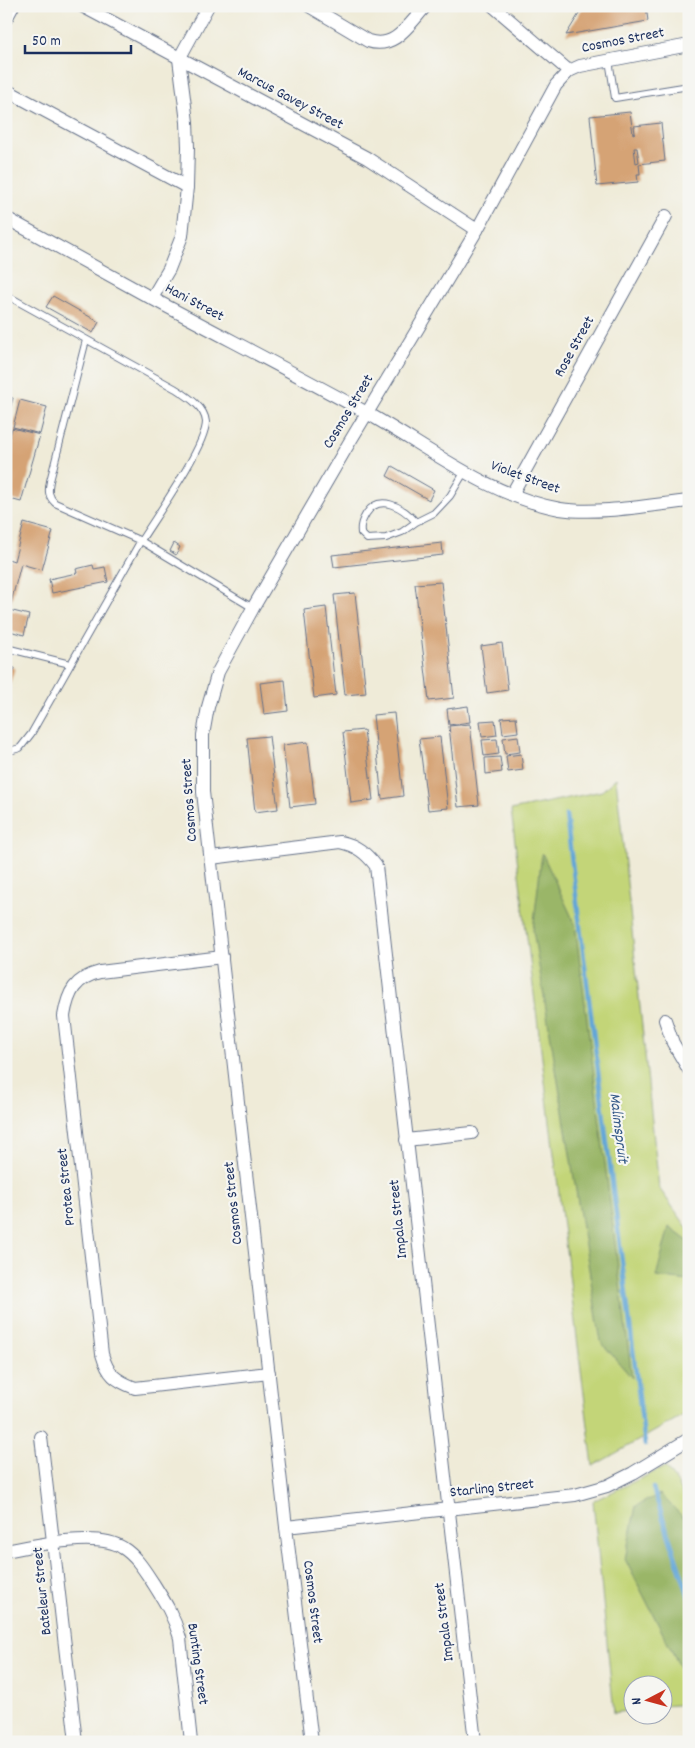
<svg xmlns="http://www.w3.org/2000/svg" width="695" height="1748" font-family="Dekko,sans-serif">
<rect width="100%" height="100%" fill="#f6f6f2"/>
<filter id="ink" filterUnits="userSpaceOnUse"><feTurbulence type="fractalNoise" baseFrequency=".02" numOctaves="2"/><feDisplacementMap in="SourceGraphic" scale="10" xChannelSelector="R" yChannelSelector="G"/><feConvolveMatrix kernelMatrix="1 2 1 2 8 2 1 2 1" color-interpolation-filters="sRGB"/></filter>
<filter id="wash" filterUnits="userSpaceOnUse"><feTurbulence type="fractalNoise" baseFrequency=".0096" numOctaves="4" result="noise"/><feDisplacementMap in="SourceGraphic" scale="20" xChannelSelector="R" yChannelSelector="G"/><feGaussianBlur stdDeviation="1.12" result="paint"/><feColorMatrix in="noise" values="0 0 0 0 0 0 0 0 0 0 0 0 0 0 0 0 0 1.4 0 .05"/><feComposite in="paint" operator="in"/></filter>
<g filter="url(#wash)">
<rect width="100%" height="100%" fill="#efebd8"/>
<g fill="#c3d578" stroke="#6f826b">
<path d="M 616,778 L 659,1188 L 689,1230 L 689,1412 L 593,1466 L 511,810 L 602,791 Z"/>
<path d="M 665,1467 L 678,1484 L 689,1507 L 689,1704 L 663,1706 L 662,1686 L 632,1686 L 632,1710 L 614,1713 L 593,1501 Z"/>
</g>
<g fill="#9ab668" stroke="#5a7263">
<path d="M 542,853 L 575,924 L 632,1378 L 601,1342 L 533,930 Z"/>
<path d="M 669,1227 L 689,1242 L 689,1281 L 656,1277 Z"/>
<path d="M 660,1494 L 689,1523 L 689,1682 L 687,1681 L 625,1559 L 636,1506 Z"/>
</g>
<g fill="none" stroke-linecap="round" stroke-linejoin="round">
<g stroke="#62a6d7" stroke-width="4.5">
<path d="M 566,815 L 645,1445"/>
<path d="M 653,1488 L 689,1597"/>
</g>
</g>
<g id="blocks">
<g fill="#d5a374" fill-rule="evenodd">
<path d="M 595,6 L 646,6 L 648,21 L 566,35 L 582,9 Z"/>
<path d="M 630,112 L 633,134 L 635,133 L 634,126 L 661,123 L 665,161 L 639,164 L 640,174 L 637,174 L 638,182 L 597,186 L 590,116 ZM 634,148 L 637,148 L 639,162 L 636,163 Z"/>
<path d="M 53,296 L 99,322 L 93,333 L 46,307 Z"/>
<path d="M 6,396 L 13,398 L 7,420 L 6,420 Z"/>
<path d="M 20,400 L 47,407 L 40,434 L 13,427 Z"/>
<path d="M 12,428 L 40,435 L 21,502 L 6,498 L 6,450 Z"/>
<path d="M 392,466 L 434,490 L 429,500 L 387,476 Z"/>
<path d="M 24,523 L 53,531 L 42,570 L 21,564 L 9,610 L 29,615 L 24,635 L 6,630 L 6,565 L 8,559 L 14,561 Z"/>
<path d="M 174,543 L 180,547 L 176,555 L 170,551 Z"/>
<path d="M 442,543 L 443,555 L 334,567 L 332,555 Z"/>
<path d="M 93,565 L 94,569 L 105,567 L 108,582 L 52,593 L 49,579 L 77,573 L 76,569 Z"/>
<path d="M 441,582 L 454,698 L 429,701 L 415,584 Z"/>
<path d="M 355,593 L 366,693 L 345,695 L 334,595 Z"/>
<path d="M 326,607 L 336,695 L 314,698 L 304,610 Z"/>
<path d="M 502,643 L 508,690 L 487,693 L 481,646 Z"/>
<path d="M 6,666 L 15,668 L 10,684 L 6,683 Z"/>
<path d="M 285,680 L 288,711 L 264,714 L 260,683 Z"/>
<path d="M 468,706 L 470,722 L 449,725 L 447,709 Z"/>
<path d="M 394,713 L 403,796 L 382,799 L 373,715 Z"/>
<path d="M 516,717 L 518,732 L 503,734 L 501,718 Z"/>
<path d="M 495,720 L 497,735 L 482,737 L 480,721 Z"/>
<path d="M 470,724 L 479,805 L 458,807 L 449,726 Z"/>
<path d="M 364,730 L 373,800 L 351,803 L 343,732 Z"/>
<path d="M 269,736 L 278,809 L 255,812 L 247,738 Z"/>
<path d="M 518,736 L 520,752 L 505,754 L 503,738 Z"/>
<path d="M 440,737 L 448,808 L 428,810 L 419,739 Z"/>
<path d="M 497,739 L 499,754 L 484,756 L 482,740 Z"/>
<path d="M 308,742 L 315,804 L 290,807 L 283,745 Z"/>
<path d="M 521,754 L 523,770 L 508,772 L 506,756 Z"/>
<path d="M 500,757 L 502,772 L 486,774 L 485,758 Z"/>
</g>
</g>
</g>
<g filter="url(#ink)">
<use href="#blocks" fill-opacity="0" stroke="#657189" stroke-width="1"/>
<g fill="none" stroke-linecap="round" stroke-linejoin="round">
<g stroke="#657189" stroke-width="8">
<g id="lane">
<path d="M 609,60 L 615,98 L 689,86"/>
<path d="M 6,295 L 176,389 C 187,396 205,407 206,422 C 206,446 155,518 140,542 C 103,606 67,670 31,734 L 20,748 L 6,752"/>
<path d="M 86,340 L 50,481 C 48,491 48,496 55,503 L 141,541 L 253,608"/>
<path d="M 416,522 C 403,507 379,493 366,514 C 362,521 360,525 361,533 L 367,539 L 386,538 L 402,532 L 416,522 L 434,513 L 450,496 L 465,471"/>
<path d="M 6,648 L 70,664"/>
</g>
</g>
<g stroke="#657189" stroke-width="14">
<g id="street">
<path d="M 82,6 L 367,158 L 477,230"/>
<path d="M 309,6 L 368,41 C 395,50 409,24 426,6"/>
<path d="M 493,6 L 569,71"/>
<path d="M 6,19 L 13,6"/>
<path d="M 6,90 L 187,187"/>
<path d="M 6,218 C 55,245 104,272 153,299 C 224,337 296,374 367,413 C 429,448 489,496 560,509 C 597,515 651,505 689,501"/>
<path d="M 152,298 L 169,269 L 182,236 L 187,187 L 188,147 L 187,122 L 179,59 L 208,6"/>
<path d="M 512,494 L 666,216"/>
<path d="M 211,858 L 340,842 C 356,845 366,853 376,866 L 475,1742"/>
<path d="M 222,957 L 100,972 C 75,978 68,992 64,1016 L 102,1354 C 108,1375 115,1380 135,1388 L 269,1373"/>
<path d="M 665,1020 L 673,1043 L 689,1070"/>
<path d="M 406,1140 L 472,1133"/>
<path d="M 41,1437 L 76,1742"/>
<path d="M 286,1527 L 575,1495 L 607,1486 L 633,1473 L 689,1439"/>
<path d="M 6,1551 C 35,1545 99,1531 123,1548 C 136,1556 145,1571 153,1583 C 165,1602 174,1616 180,1638 L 191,1742"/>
<path d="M 312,1742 L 286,1527 L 203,792 L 203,735 L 208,707 L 218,672 L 253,608 L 349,443 L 477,230 L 556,85 L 569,71 L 580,66 L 689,45"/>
</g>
</g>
<use href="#lane" stroke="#fff" stroke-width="6"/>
<use href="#street" stroke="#fff" stroke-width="12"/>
</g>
</g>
<g text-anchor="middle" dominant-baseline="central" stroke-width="4.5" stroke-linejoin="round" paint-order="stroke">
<g font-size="15" fill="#1b2f5e" stroke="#f6f6f2">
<text transform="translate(623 41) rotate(-11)">Cosmos Street</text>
<text transform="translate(290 99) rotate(28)">Marcus Gavey Street</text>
<text transform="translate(194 303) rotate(28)">Hani Street</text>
<text transform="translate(575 347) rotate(-61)">Rose Street</text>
<text transform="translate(349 412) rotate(-59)">Cosmos Street</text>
<text transform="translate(525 478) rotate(20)">Violet Street</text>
<text transform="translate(190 800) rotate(-94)">Cosmos Street</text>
<text transform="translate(67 1187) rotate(-96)">Protea Street</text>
<text transform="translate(234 1203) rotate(-96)">Cosmos Street</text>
<text transform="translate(399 1219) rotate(-96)">Impala Street</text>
<text transform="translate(492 1489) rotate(-6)">Starling Street</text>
<text transform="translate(43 1591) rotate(-96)">Bateleur Street</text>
<text transform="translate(312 1602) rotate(83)">Cosmos Street</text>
<text transform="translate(445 1622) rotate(-97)">Impala Street</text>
<text transform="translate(197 1664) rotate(82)">Bunting Street</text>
</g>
<g font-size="16" font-style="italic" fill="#345988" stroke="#f6f6f2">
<text transform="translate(618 1128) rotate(83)">Malimspruit</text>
</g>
</g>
<rect width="695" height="1748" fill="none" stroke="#f6f6f2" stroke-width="25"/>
<g transform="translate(648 1700) rotate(264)"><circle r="24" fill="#f6f6f2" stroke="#9ea6b7"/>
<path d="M0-4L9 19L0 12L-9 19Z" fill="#c8321e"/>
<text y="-8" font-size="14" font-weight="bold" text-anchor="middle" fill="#1b2f5e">N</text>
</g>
<path d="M25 45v8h106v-8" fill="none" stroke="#1b2f5e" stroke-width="2.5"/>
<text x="32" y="45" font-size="15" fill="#1b2f5e" stroke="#f6f6f2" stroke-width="4" paint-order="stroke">50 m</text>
</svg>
